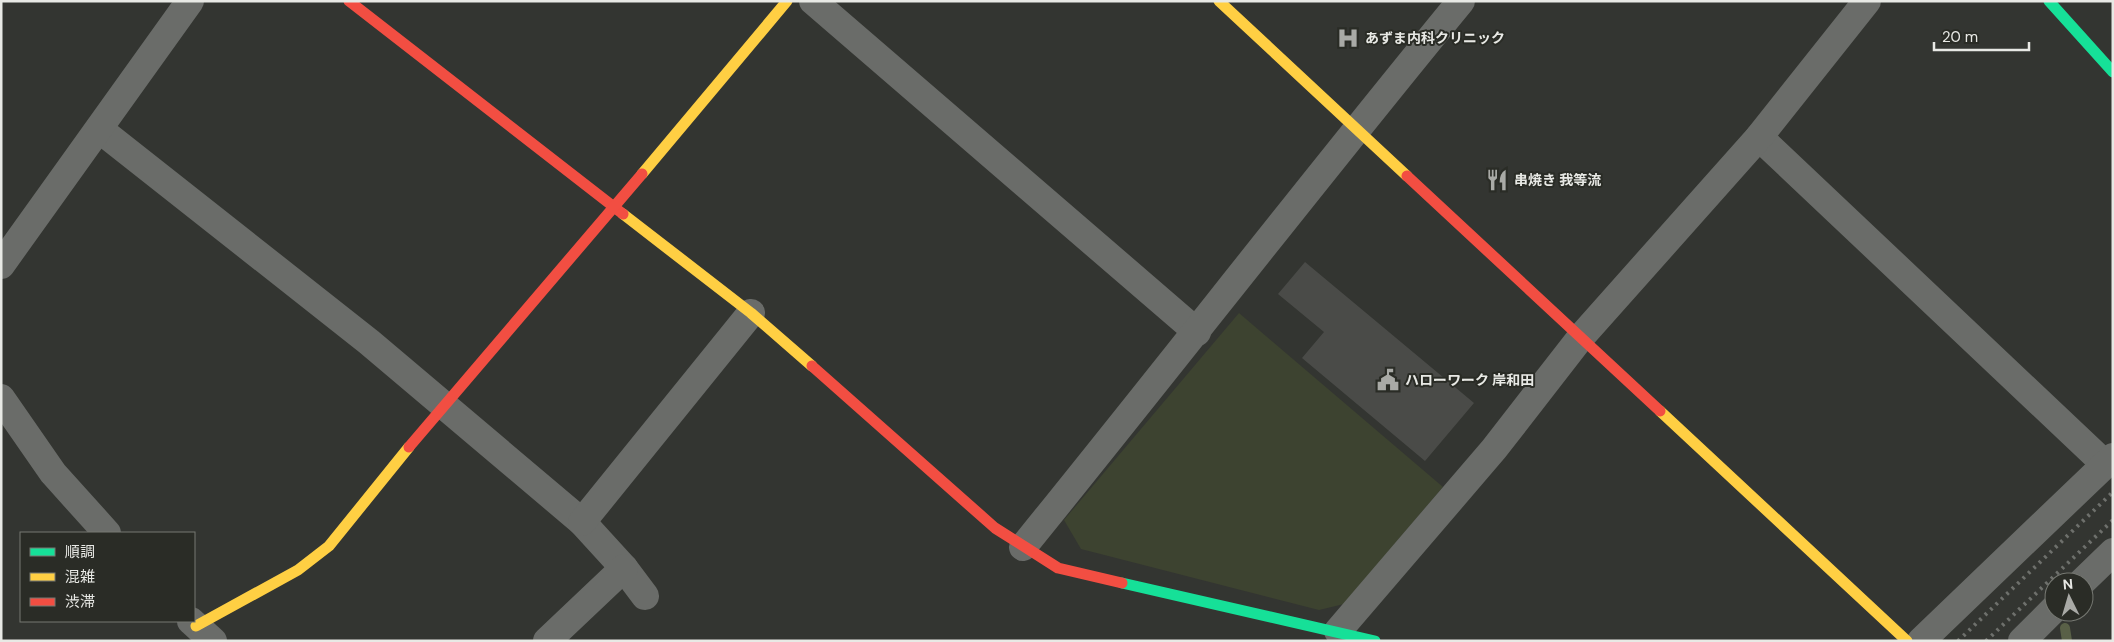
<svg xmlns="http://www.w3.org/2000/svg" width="2114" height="642" font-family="'DM Sans','Noto Sans JP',sans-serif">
<rect width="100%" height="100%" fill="#333531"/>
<path fill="#3d4330" d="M 1239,313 L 1443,487 L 1344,604 L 1319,610 L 1081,549 L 1064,520 Z"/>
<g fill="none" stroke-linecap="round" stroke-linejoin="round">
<path stroke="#596047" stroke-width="10" d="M 2065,628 L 2067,641"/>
</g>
<path fill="#4a4b48" d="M 1305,262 L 1474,403 L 1425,461 L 1302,358 L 1324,332 L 1278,294 Z"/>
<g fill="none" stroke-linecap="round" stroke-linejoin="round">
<g stroke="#6a6c69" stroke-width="28">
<path d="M 813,1 L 1197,332"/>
<path d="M 99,129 L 369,342 L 582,522 L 624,568 L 645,596"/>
<path d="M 1759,137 L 2105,464"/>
<path d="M 1,265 L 190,1"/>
<path d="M 1,398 L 53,473 L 107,533"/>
<path d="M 582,522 L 751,313"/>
<path d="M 1023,547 C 1170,366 1313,181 1461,1"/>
<path d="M 2082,582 L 2113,552"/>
<path d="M 191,621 L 213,641"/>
<path d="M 1338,631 L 1494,449 L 1581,337 L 1759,137 L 1867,1"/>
<path d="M 547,641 L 624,568"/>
<path d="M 1921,641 L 2113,457"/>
<path d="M 2022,641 L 2054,609"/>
</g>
<g stroke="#16e098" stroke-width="11">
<path d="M 2049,1 L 2113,72"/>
<path d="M 1122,583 L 1375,641"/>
</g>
<g stroke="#ffcf43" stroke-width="11">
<path d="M 1219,1 L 1407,176"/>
<path d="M 642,174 L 787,1"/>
<path d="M 623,214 L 751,313 L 812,366"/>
<path d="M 1660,411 L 1907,641"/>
<path d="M 196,626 L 298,570 L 329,546 L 409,447"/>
</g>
<g stroke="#f24e42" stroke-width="11">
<path d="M 349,1 L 623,214"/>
<path d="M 1407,176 L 1660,411"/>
<path d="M 812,366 L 995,528 L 1058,568 L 1122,583"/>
<path d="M 409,447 L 642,174"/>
</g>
<g stroke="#6e706c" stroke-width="4" stroke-dasharray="2.5 5" stroke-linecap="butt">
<path d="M 1958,641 L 2113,492"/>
<path d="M 1986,641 L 2113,520"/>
</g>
</g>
<defs>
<g id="hospital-bare" transform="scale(1.725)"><path d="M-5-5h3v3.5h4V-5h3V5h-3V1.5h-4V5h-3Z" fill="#a9aaa6" stroke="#2a2c26" stroke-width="2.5" paint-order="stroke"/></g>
<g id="restaurant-bare" transform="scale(1.725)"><path d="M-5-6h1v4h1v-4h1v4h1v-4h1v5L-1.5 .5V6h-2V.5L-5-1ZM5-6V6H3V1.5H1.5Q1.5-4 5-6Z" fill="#a9aaa6" stroke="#2a2c26" stroke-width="2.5" paint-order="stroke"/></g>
<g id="civic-bare" transform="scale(1.725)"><path d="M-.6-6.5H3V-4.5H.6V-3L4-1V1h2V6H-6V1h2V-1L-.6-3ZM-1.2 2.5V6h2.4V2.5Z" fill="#a9aaa6" stroke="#2a2c26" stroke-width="2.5" paint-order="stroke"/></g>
</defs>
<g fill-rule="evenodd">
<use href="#hospital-bare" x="1348" y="38"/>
<use href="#restaurant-bare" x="1497" y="180"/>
<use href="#civic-bare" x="1388" y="380"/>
</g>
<g text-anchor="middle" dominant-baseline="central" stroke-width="4" stroke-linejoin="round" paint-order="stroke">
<g font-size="14" font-weight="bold" fill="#e8e9e5" stroke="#2a2c26" text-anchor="start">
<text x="1365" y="38">あずま内科クリニック</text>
<text x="1514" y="180">串焼き 我等流</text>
<text x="1405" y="380">ハローワーク 岸和田</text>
</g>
</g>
<rect width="2114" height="642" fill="none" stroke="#e8e9e5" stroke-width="5"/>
<rect x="20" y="532" width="175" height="90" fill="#2a2c26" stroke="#767872"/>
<rect x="30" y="548" width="25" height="8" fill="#16e098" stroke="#767872"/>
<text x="65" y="557" font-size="15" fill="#e8e9e5">順調</text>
<rect x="30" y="573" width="25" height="8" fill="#ffcf43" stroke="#767872"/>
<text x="65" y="582" font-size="15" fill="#e8e9e5">混雑</text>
<rect x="30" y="598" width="25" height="8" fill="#f24e42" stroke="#767872"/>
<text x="65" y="607" font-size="15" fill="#e8e9e5">渋滞</text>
<g transform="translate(2069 597) rotate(355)"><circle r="24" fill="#2a2c26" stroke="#767872"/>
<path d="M0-4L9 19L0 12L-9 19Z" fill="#a9aaa6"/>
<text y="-8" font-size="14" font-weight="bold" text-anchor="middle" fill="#e8e9e5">N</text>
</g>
<path d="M1934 42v8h95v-8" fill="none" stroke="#e8e9e5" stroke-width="2.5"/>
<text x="1942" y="42" font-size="15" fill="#e8e9e5" stroke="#2a2c26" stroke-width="4" paint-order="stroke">20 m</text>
</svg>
